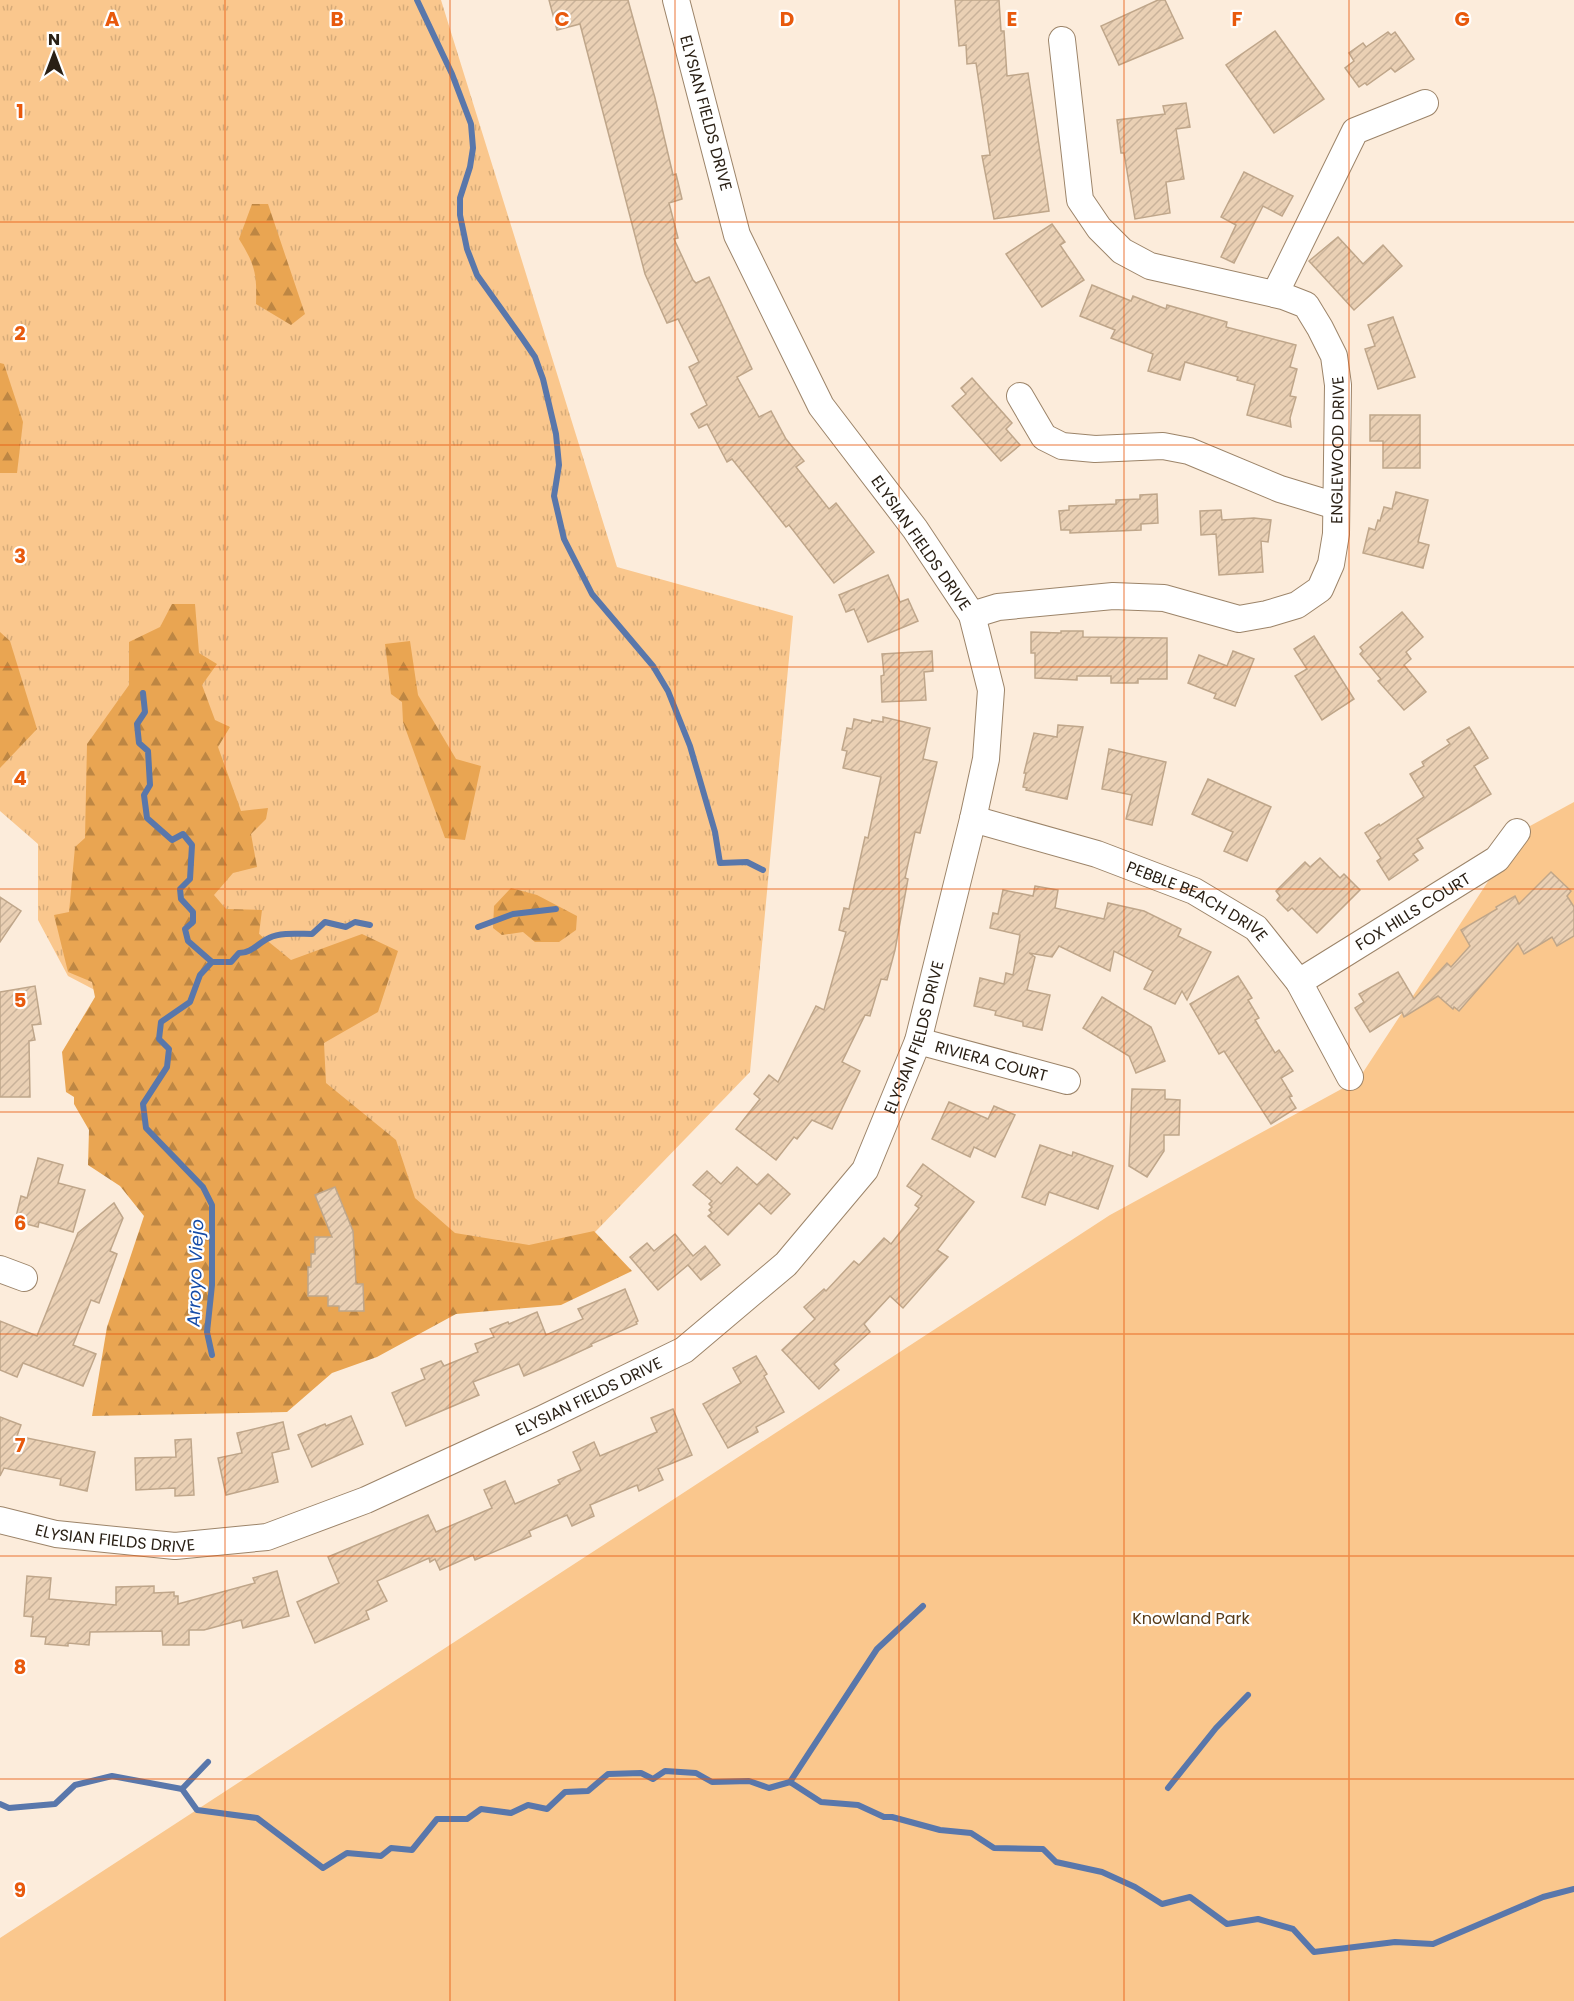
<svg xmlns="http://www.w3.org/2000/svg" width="1574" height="2001" font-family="Poppins,sans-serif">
<defs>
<pattern id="grass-tufts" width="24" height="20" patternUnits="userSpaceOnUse" patternTransform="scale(1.5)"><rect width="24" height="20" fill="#fac78d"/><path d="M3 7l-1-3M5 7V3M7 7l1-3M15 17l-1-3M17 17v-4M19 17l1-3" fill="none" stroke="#d6ab79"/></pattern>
<pattern id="forest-firs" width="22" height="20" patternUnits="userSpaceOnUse" patternTransform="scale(1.5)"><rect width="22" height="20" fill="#e9a552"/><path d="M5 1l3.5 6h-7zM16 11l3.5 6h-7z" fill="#bd8643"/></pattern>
<pattern id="building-hatch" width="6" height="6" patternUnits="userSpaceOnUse" patternTransform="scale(1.5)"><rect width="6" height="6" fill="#ead0b4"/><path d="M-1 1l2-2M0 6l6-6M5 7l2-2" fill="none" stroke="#c9b29a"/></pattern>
</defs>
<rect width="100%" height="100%" fill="#fcecdb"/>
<path fill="url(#grass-tufts)" d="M 0,0 L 441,0 L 617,567 L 793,616 L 750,1072 L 564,1264 L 448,1264 L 297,1096 L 68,976 L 38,920 L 38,844 L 0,811 Z"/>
<g fill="url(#forest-firs)">
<path d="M 252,204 L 268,204 L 305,314 L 291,325 L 256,304 C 257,273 255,265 239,239 Z"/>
<path d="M 0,363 L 4,364 L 23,422 L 17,473 L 0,473 Z"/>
<path d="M 172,604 L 195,604 L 199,653 L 217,664 L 202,685 L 215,720 L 230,727 L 218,747 L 241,811 L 268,808 L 266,819 L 251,834 L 257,867 L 233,873 L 214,895 L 226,909 L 262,910 L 259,934 L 291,960 L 362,934 L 398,951 L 378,1012 L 324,1043 L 326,1083 L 396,1140 L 415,1198 L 455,1233 L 529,1245 L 594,1231 L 632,1271 L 561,1305 L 456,1314 L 377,1357 L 332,1373 L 287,1412 L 92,1416 L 107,1327 L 144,1216 L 120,1186 L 88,1165 L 89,1130 L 74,1104 L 74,1097 L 66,1092 L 62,1052 L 95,997 L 92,982 L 68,972 L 54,915 L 69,912 L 75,847 L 85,838 L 87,744 L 129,685 L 129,642 L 160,627 Z"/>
<path d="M 0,632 L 10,641 L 37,729 L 0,768 Z"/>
<path d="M 410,641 L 418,695 L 456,759 L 481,766 L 465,840 L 445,838 L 403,722 L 402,702 L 391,694 L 385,644 Z"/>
<path d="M 511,888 L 537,895 L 577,916 L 576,930 L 559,942 L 535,942 L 523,932 L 502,935 L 493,928 L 494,906 Z"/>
</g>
<path fill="#fac78d" d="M 1574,802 L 1574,2001 L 0,2001 L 0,1938 L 1110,1215 L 1358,1080 L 1521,831 Z"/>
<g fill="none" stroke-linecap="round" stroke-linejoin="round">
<g stroke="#5977ab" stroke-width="6">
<path d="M 417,0 L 452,74 L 471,124 L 473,148 L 470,167 L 460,198 L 460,215 L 467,249 L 477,275 L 522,338 L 535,357 L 543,379 L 556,434 L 559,465 L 554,496 L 564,539 L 592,594 L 653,666 L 668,691 L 690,746 L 715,832 L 720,863 L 747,862 L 763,870"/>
<path d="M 143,693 L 145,712 L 137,724 L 139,743 L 148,751 L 150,785 L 144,795 L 147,818 L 172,840 L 183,834 L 192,845 L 190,879 L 180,889 L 181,899 L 193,912 L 193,922 L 185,929 L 188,941 L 212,962 L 231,962 L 239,953 C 252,953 258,943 269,938 C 281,932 299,934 312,934 L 325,922 L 346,927 L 355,922 L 370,925"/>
<path d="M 478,927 L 513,914 L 556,909"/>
<path d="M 212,1355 L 207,1332 L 212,1285 L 212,1205 L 203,1187 L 146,1128 L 143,1104 L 167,1067 L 169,1049 L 159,1039 L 161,1022 L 190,1002 L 200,975 L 212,962"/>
<path d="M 790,1782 L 821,1802 L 858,1805 L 884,1817 L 892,1817 L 940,1830 L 971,1833 L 994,1848 L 1043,1849 L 1056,1862 L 1102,1872 L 1135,1887 L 1162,1904 L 1190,1897 L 1227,1924 L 1258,1919 L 1293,1929 L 1314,1952 L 1395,1942 L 1433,1944 L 1543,1897 L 1574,1889"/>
<path d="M 790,1782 L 877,1649 L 923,1606"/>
<path d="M 1168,1788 L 1216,1728 L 1248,1695"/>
<path d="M 182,1789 L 208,1762"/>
<path d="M 0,1804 L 9,1808 L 55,1804 L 75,1785 L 112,1776 L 182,1789 L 197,1810 L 257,1818 L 323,1868 L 347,1853 L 381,1856 L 391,1848 L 412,1850 L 437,1819 L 467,1819 L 481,1809 L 511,1813 L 528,1805 L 547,1809 L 565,1792 L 588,1791 L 608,1774 L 641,1773 L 653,1779 L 665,1771 L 696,1773 L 712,1782 L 749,1781 L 769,1788 L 790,1782"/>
</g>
</g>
<g fill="url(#building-hatch)" stroke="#bfa68a" stroke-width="1.5">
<path d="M 549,0 L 628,0 L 655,98 L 673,175 L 676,174 L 682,199 L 669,203 L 678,238 L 674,239 L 693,280 L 696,283 L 709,277 L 752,369 L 737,377 L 759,417 L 771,411 L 786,439 L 804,461 L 796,467 L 829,509 L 836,503 L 874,552 L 834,583 L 789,525 L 786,527 L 732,459 L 727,462 L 707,424 L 699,428 L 691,414 L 707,405 L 689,367 L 699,362 L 678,319 L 667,323 L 645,274 L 580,24 L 557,30 Z"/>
<path d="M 955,0 L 999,0 L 1001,31 L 1004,31 L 1007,76 L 1028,73 L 1049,211 L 994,219 L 982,156 L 990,155 L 976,63 L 967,64 L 966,45 L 959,46 Z"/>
<path d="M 1158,0 L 1165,0 L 1183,38 L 1119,65 L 1101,26 Z"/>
<path d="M 1275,31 L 1324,99 L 1274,133 L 1226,65 Z"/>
<path d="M 1388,32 L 1391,35 L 1395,32 L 1414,59 L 1395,72 L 1391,68 L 1367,85 L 1365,83 L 1359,87 L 1345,68 L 1354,61 L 1349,53 L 1363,43 L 1366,47 Z"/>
<path d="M 1186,103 L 1190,127 L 1176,129 L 1184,179 L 1166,182 L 1170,213 L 1135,219 L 1124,153 L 1121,153 L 1117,120 L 1165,114 L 1163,106 Z"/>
<path d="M 1244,172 L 1293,196 L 1282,216 L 1263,206 L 1234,263 L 1221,257 L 1236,225 L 1221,217 Z"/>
<path d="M 1052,224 L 1065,242 L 1060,245 L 1084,280 L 1042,307 L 1006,254 Z"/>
<path d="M 1338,237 L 1363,264 L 1383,245 L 1402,266 L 1354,310 L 1309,261 Z"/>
<path d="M 1092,285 L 1131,301 L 1133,296 L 1166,309 L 1167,305 L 1227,322 L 1226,327 L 1296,345 L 1290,367 L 1297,369 L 1290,396 L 1296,397 L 1290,418 L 1291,427 L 1247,415 L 1255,385 L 1237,380 L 1238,377 L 1185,362 L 1180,380 L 1148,371 L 1153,354 L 1111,338 L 1115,330 L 1080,316 Z"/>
<path d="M 1393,317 L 1415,377 L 1378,389 L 1365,349 L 1375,346 L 1368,325 Z"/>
<path d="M 972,378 L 1012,423 L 1006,429 L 1020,445 L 1001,461 L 952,406 L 966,394 L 961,388 Z"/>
<path d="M 1370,415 L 1420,415 L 1420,468 L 1383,468 L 1383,441 L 1370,441 Z"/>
<path d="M 1396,492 L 1428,500 L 1418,542 L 1429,545 L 1423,568 L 1363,553 L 1369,528 L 1375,530 L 1378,520 L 1380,521 L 1384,507 L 1392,509 Z"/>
<path d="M 1157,494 L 1158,523 L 1141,524 L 1141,530 L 1070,533 L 1070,530 L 1061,530 L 1059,511 L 1069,510 L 1069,506 L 1116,504 L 1116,500 L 1140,499 L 1140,495 Z"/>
<path d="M 1221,510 L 1222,520 L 1254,518 L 1271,520 L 1268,542 L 1261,541 L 1263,572 L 1219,575 L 1216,534 L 1201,535 L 1200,511 Z"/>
<path d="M 888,575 L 900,602 L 908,599 L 918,621 L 868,642 L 854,609 L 846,612 L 839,595 Z"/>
<path d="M 1402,612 L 1423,637 L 1406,652 L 1411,659 L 1404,665 L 1426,692 L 1404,710 L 1378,681 L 1381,679 L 1360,654 L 1363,651 L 1360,647 Z"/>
<path d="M 1061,631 L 1083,631 L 1083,637 L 1167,638 L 1167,679 L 1138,679 L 1138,683 L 1111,683 L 1111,676 L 1077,676 L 1077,680 L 1035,678 L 1035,653 L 1031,653 L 1031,632 L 1061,633 Z"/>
<path d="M 1314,636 L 1354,699 L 1322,720 L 1295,676 L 1307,669 L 1294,649 Z"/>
<path d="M 932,651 L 933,671 L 924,672 L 926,700 L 882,702 L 881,676 L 884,675 L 882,654 Z"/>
<path d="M 1233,651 L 1254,659 L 1235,706 L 1214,698 L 1216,694 L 1188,683 L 1199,655 L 1227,666 Z"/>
<path d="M 883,717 L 930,728 L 923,759 L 937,762 L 920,833 L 915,832 L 905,878 L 908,879 L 895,950 L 887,980 L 881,979 L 870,1016 L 865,1015 L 842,1062 L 860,1071 L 832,1129 L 812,1120 L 797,1139 L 794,1137 L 776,1160 L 736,1129 L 760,1099 L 754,1094 L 769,1075 L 778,1082 L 816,1006 L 824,1010 L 846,932 L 839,930 L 844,908 L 849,909 L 865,837 L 868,838 L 881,777 L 843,768 L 847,751 L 842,750 L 847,728 L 852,729 L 854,719 L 871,723 L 872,720 L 883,722 Z"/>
<path d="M 1058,725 L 1083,727 L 1067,799 L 1026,790 L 1027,788 L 1023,787 L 1026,773 L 1024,773 L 1034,733 L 1057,737 Z"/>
<path d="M 1469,727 L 1488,758 L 1474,766 L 1491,794 L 1417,839 L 1423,848 L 1413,854 L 1418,860 L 1389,880 L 1377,861 L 1381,858 L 1365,833 L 1379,824 L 1380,826 L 1424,797 L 1410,774 L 1424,766 L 1422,762 L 1450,744 L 1447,740 Z"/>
<path d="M 1109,749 L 1166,762 L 1152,825 L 1126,819 L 1132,795 L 1102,789 Z"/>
<path d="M 1208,779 L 1271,807 L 1247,861 L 1224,851 L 1233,832 L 1192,814 Z"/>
<path d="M 1320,858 L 1340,878 L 1344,874 L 1360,890 L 1317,933 L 1292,908 L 1288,911 L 1277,900 L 1280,896 L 1276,891 L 1305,862 L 1310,867 Z"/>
<path d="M 1551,872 L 1571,891 L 1567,896 L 1574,907 L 1574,936 L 1557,946 L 1552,937 L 1524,954 L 1518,943 L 1459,1011 L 1454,1007 L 1453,1009 L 1438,996 L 1404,1017 L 1402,1012 L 1370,1032 L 1355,1008 L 1364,1002 L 1359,994 L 1398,972 L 1414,999 L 1447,963 L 1451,967 L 1470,946 L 1461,930 L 1497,909 L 1496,907 L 1515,896 L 1519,904 Z"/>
<path d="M 1035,886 L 1058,890 L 1055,908 L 1104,919 L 1108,903 L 1144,911 L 1181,929 L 1178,936 L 1211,952 L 1187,1000 L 1182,991 L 1175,1004 L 1144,989 L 1153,971 L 1114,951 L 1110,971 L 1059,946 L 1052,957 L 1029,953 L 1035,957 L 1027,990 L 1050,995 L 1042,1030 L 1023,1026 L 1023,1022 L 995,1015 L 996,1011 L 974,1006 L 980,978 L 1004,984 L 1006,973 L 1013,975 L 1020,935 L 990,928 L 993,913 L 998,914 L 1003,890 L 1033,896 Z"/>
<path d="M 0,897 L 21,911 L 0,942 Z"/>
<path d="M 1238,976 L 1252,998 L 1248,1000 L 1259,1018 L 1255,1020 L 1275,1053 L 1279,1050 L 1293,1071 L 1281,1078 L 1292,1096 L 1289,1097 L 1296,1108 L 1271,1124 L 1224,1051 L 1219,1054 L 1190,1004 Z"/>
<path d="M 35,986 L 41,1024 L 32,1025 L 35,1040 L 29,1041 L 30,1097 L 0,1097 L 0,992 Z"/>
<path d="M 1102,997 L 1151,1027 L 1165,1061 L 1136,1073 L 1129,1056 L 1083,1028 Z"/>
<path d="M 1132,1089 L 1165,1090 L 1165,1099 L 1180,1100 L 1179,1135 L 1164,1135 L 1164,1151 L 1147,1177 L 1129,1166 Z"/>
<path d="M 949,1102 L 988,1119 L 994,1106 L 1015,1115 L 995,1157 L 974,1147 L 970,1157 L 932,1139 Z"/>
<path d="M 1040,1145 L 1072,1156 L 1073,1152 L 1113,1166 L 1098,1209 L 1049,1192 L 1045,1205 L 1022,1197 Z"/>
<path d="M 38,1158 L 63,1165 L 58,1183 L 85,1190 L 73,1232 L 39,1222 L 38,1227 L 15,1221 L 21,1196 L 27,1198 Z"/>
<path d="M 923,1164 L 974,1202 L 937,1250 L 948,1257 L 903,1308 L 890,1296 L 864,1324 L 870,1332 L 834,1364 L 839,1370 L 819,1389 L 782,1350 L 815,1319 L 804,1307 L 824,1289 L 826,1291 L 854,1261 L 859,1265 L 884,1238 L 891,1244 L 919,1208 L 915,1205 L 922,1196 L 907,1186 Z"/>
<path d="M 737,1167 L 757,1185 L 768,1174 L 790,1194 L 771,1214 L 759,1203 L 728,1235 L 708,1216 L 712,1213 L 709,1210 L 712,1207 L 709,1204 L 712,1201 L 693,1185 L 707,1171 L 721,1184 Z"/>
<path d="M 335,1187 L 353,1231 L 356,1284 L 363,1284 L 364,1311 L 339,1311 L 339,1306 L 328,1306 L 328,1296 L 308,1296 L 308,1267 L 311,1267 L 311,1254 L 315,1254 L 315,1237 L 332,1237 L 315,1195 Z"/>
<path d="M 114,1203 L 123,1218 L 110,1251 L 117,1254 L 99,1303 L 91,1300 L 73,1345 L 96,1354 L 83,1386 L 23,1363 L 17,1377 L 0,1370 L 0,1321 L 37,1336 L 78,1233 Z"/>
<path d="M 675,1234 L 693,1256 L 705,1246 L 720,1265 L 701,1280 L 688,1265 L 658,1290 L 630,1257 L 647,1243 L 654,1251 Z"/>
<path d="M 625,1289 L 638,1321 L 636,1322 L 637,1324 L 591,1344 L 592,1346 L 557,1362 L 524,1376 L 519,1364 L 473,1382 L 479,1395 L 406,1426 L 392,1393 L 425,1379 L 421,1369 L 441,1361 L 444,1366 L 478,1352 L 475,1344 L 494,1337 L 490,1329 L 508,1322 L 509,1324 L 537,1312 L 546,1335 L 583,1319 L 578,1309 Z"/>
<path d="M 756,1356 L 767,1374 L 764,1376 L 784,1412 L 756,1427 L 758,1432 L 728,1448 L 703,1404 L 741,1383 L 733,1368 Z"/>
<path d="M 673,1409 L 692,1455 L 658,1469 L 663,1480 L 639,1491 L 637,1485 L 590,1505 L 594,1516 L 572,1526 L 567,1515 L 529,1531 L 531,1536 L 475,1560 L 473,1555 L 440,1570 L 435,1559 L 430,1562 L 429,1558 L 377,1581 L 387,1601 L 366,1611 L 369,1619 L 315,1643 L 297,1602 L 339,1583 L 328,1557 L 428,1515 L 436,1532 L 492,1508 L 484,1490 L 505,1481 L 515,1504 L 560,1484 L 558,1480 L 581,1470 L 573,1452 L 594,1442 L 600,1456 L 657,1432 L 651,1418 Z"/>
<path d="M 351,1416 L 363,1444 L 312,1467 L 298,1435 L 325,1424 L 326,1426 Z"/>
<path d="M 0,1417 L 21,1425 L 17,1436 L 95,1452 L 87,1491 L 60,1485 L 61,1479 L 4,1468 L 0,1476 Z"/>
<path d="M 283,1422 L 289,1449 L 272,1453 L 278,1482 L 226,1495 L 218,1458 L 242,1453 L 237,1433 Z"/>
<path d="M 191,1439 L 194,1495 L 175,1496 L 175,1488 L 136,1490 L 135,1458 L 176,1457 L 175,1440 Z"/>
<path d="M 277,1571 L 289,1616 L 243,1628 L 241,1620 L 204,1630 L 189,1630 L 189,1645 L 163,1645 L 162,1631 L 90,1632 L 89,1645 L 68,1643 L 68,1646 L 45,1644 L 46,1637 L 31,1636 L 33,1617 L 24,1616 L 27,1576 L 51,1578 L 49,1599 L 116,1605 L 116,1587 L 154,1586 L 154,1593 L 174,1592 L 174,1596 L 178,1596 L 178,1604 L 255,1583 L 253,1578 Z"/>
</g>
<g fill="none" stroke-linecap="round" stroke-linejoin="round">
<g stroke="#9c8469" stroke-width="28">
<g id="minor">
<path d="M 1275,294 L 1355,131 L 1425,103"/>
<path d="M 1020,396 L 1044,437 L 1062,446 L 1095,449 L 1163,446 L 1189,451 L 1280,489 L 1336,506"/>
<path id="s1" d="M 972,615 L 998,607 L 1113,596 L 1164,598 L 1239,619 L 1267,614 L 1297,605 L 1320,589 L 1331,564 L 1336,534 L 1338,385 L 1334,356 L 1320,328 L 1306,305 L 1283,296 L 1150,266 L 1122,251 L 1099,228 L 1080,200 L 1062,40"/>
<path id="s2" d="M 973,819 L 1097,854 L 1194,891 L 1256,928 L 1299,982 L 1350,1077"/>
<path id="s3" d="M 1299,982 L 1497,859 L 1517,832"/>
<path id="s4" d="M 918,1041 L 1067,1081"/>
<path d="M 0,1269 L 24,1278"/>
<path id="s5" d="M 0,1520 L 56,1534 L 175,1546 L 267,1537 L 366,1500 L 542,1419 L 684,1350 L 786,1264 L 865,1170 L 918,1041 L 973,819 L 986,759 L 991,690 L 972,615 L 915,529 L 821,406 L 737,235 L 676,0"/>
</g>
</g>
<use href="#minor" stroke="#fff" stroke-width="26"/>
</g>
<path fill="none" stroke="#e8590c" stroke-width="1.5" stroke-opacity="0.55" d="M 225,0 L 225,2001M 450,0 L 450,2001M 675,0 L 675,2001M 899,0 L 899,2001M 1124,0 L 1124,2001M 1349,0 L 1349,2001M 0,222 L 1574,222M 0,445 L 1574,445M 0,667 L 1574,667M 0,889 L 1574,889M 0,1112 L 1574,1112M 0,1334 L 1574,1334M 0,1556 L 1574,1556M 0,1779 L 1574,1779"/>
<g text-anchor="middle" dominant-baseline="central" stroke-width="4.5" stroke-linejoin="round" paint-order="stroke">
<g font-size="16" fill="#2a2015" stroke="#fff">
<text transform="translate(706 113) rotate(75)">ELYSIAN FIELDS DRIVE</text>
<text stroke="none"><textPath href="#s1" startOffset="501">ENGLEWOOD DRIVE</textPath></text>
<text transform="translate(921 543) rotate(55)">ELYSIAN FIELDS DRIVE</text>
<text stroke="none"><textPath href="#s2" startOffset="240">PEBBLE BEACH DRIVE</textPath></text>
<text stroke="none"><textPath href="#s3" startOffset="134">FOX HILLS COURT</textPath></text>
<text stroke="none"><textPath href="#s5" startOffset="1125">ELYSIAN FIELDS DRIVE</textPath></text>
<text stroke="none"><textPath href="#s4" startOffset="76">RIVIERA COURT</textPath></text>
<text stroke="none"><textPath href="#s5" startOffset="621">ELYSIAN FIELDS DRIVE</textPath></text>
<text stroke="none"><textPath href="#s5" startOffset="117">ELYSIAN FIELDS DRIVE</textPath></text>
</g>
<g font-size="16" fill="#573b18" stroke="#fff">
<text x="1191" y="1618">Knowland Park</text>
</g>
<g font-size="18" font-style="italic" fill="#164ca8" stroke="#fff">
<text transform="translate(195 1273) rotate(-88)">Arroyo Viejo</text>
</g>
</g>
<g font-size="20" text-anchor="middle" font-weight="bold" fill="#e8590c" stroke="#fff" stroke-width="4.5" stroke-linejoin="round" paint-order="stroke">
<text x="112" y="26">A</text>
<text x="337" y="26">B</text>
<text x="562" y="26">C</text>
<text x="787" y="26">D</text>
<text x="1012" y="26">E</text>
<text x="1237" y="26">F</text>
<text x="1462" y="26">G</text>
<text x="20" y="118">1</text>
<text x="20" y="340">2</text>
<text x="20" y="563">3</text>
<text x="20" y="785">4</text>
<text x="20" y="1007">5</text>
<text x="20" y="1230">6</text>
<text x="20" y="1452">7</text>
<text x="20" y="1674">8</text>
<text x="20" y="1897">9</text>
</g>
<g transform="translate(54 54)" stroke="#ffffff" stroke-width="4.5" paint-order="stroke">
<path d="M0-4.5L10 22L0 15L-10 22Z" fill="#2a2015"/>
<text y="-9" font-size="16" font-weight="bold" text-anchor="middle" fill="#2a2015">N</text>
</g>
</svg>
